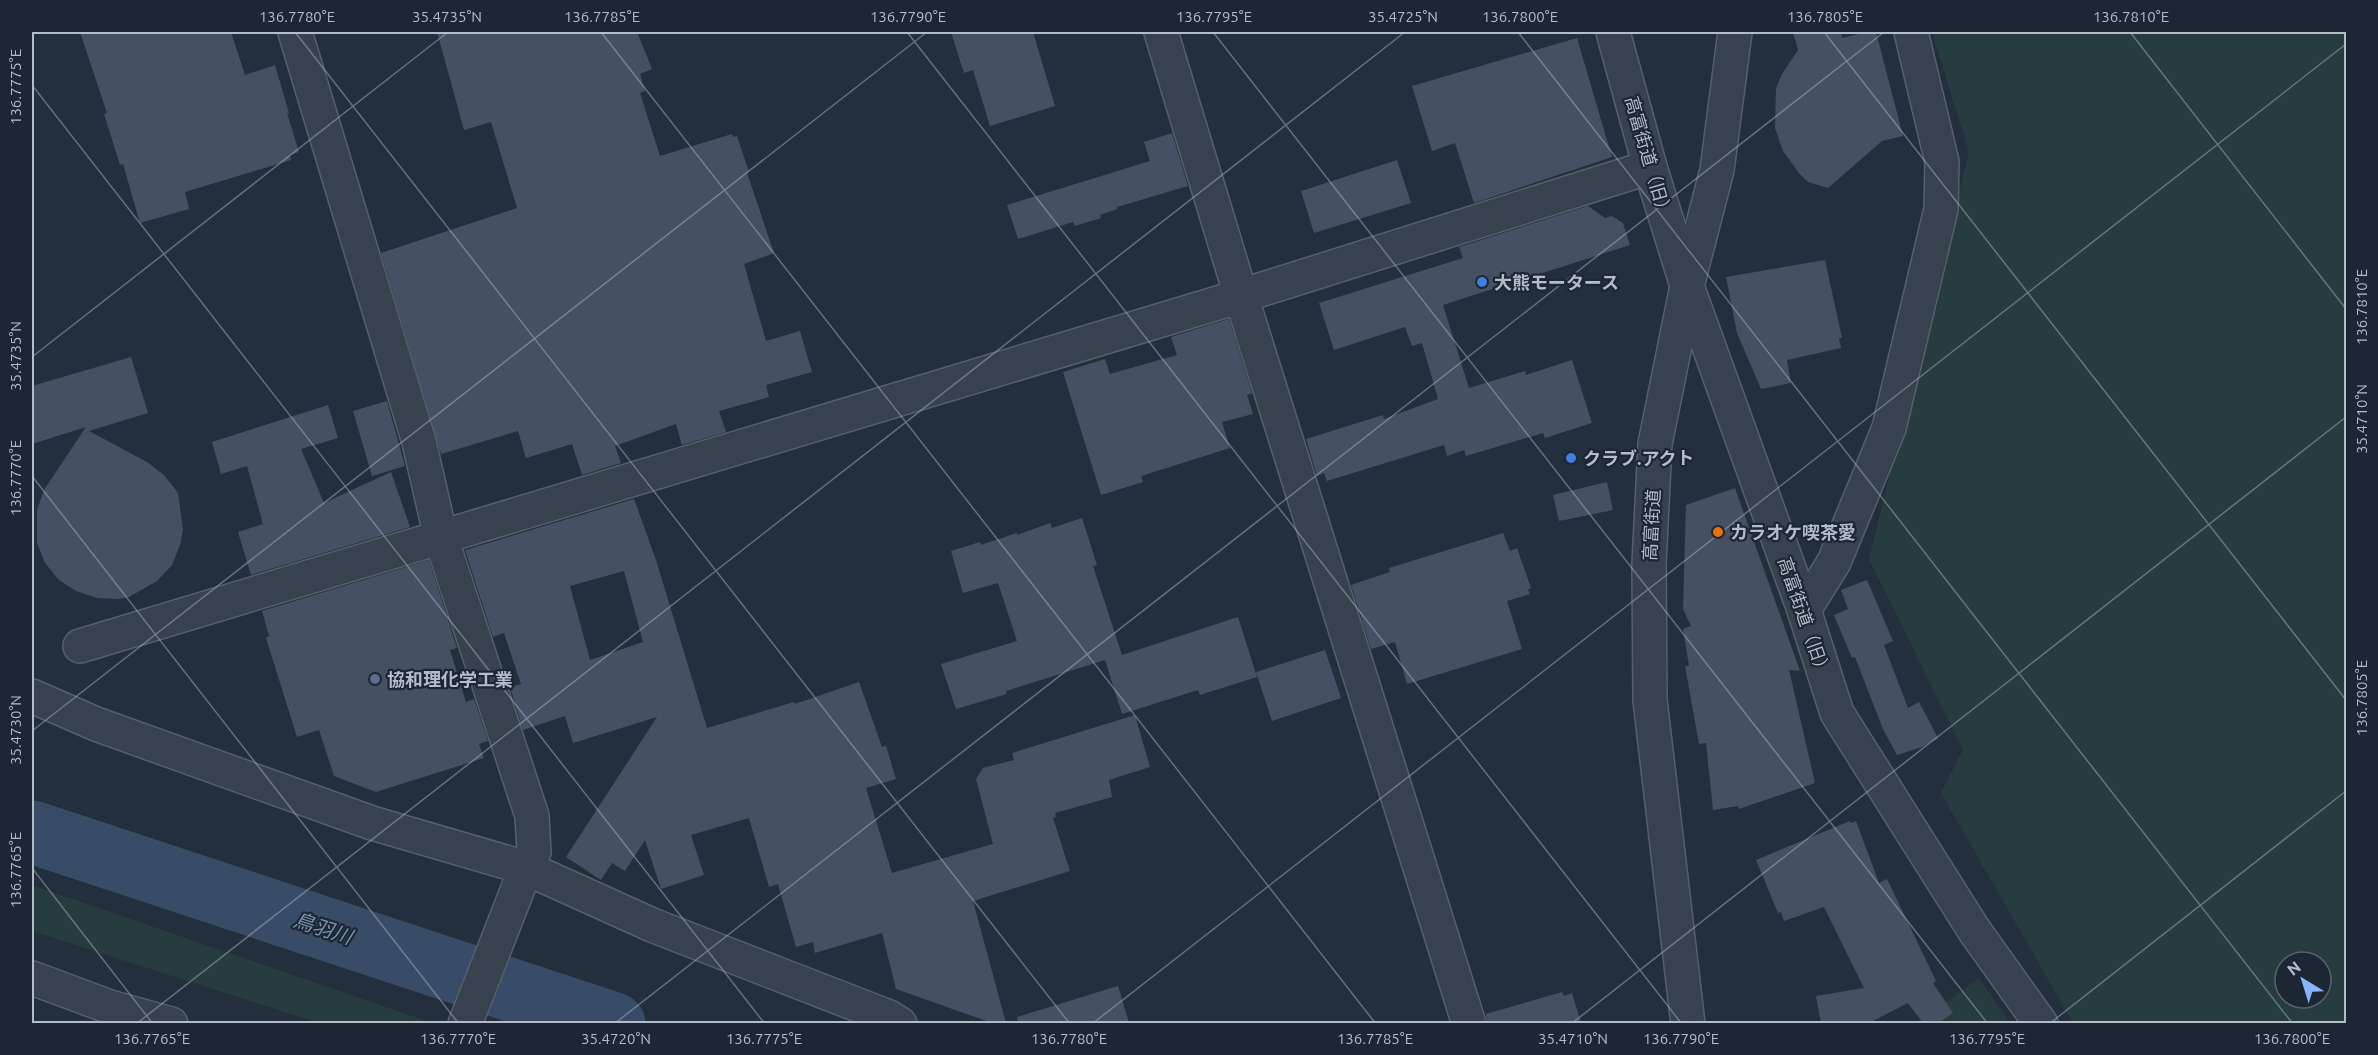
<svg xmlns="http://www.w3.org/2000/svg" width="2378" height="1055" font-family="Ubuntu,'Noto Sans JP',sans-serif">
<rect width="100%" height="100%" fill="#242f3e"/>
<g fill="#263c3f" fill-rule="evenodd">
<path d="M 1932,32 L 2346,32 L 2346,1023 L 2073,1023 L 1941,793 L 1963,750 L 1869,559 L 1969,152 ZM 2285,962 L 2321,962 L 2321,998 L 2285,998 Z"/>
<path d="M 32,885 L 432,1023 L 319,1023 L 32,931 Z"/>
<path d="M 1979,978 L 2010,1023 L 1916,1024 Z"/>
</g>
<g fill="none" stroke-linecap="round" stroke-linejoin="round">
<path stroke="#394c67" stroke-width="63" d="M 32,832 L 614,1024"/>
</g>
<g fill="#455162" fill-rule="evenodd">
<path d="M 80,32 L 231,32 L 245,75 L 275,65 L 289,113 L 287,113 L 299,152 L 290,155 L 291,160 L 185,192 L 189,209 L 140,223 L 123,164 L 120,165 L 104,114 L 107,113 Z"/>
<path d="M 437,32 L 637,32 L 652,69 L 640,74 L 645,91 L 640,93 L 660,156 L 732,134 L 733,137 L 737,136 L 749,172 L 747,173 L 774,253 L 744,264 L 766,341 L 800,331 L 812,372 L 766,385 L 769,397 L 719,411 L 726,432 L 682,445 L 676,424 L 615,446 L 621,463 L 582,475 L 572,444 L 526,458 L 518,431 L 441,454 L 381,253 L 517,208 L 491,122 L 464,130 Z"/>
<path d="M 951,32 L 1033,32 L 1055,106 L 990,126 L 973,70 L 964,73 Z"/>
<path d="M 1793,32 L 1841,32 L 1842,38 L 1867,32 L 1876,32 L 1903,136 L 1882,141 L 1828,188 L 1808,182 L 1799,173 L 1783,151 L 1775,128 L 1776,88 L 1782,74 L 1798,50 Z"/>
<path d="M 1577,38 L 1612,157 L 1474,203 L 1455,143 L 1432,151 L 1412,86 Z"/>
<path d="M 1172,133 L 1188,186 L 1117,207 L 1117,209 L 1100,215 L 1101,218 L 1075,226 L 1073,222 L 1018,239 L 1007,205 L 1150,161 L 1144,142 Z"/>
<path d="M 1397,160 L 1411,203 L 1314,233 L 1301,191 Z"/>
<path d="M 1588,206 L 1605,218 L 1612,216 L 1623,223 L 1630,245 L 1443,305 L 1469,388 L 1525,371 L 1526,375 L 1572,360 L 1592,423 L 1545,438 L 1543,433 L 1466,456 L 1464,450 L 1447,456 L 1444,445 L 1327,481 L 1324,473 L 1317,476 L 1306,439 L 1383,415 L 1384,419 L 1438,399 L 1422,343 L 1412,346 L 1405,327 L 1334,350 L 1319,303 L 1463,258 L 1459,247 Z"/>
<path d="M 1825,260 L 1842,338 L 1839,338 L 1841,348 L 1787,360 L 1791,383 L 1761,389 L 1737,333 L 1726,277 Z"/>
<path d="M 1229,319 L 1252,393 L 1247,395 L 1253,414 L 1222,422 L 1230,448 L 1141,476 L 1143,482 L 1101,495 L 1063,372 L 1105,359 L 1110,374 L 1177,355 L 1171,337 Z"/>
<path d="M 131,357 L 148,413 L 89,431 L 147,462 L 164,475 L 178,493 L 183,529 L 180,545 L 172,565 L 157,581 L 129,597 L 119,599 L 97,598 L 76,591 L 59,580 L 45,563 L 37,543 L 37,510 L 44,490 L 86,427 L 32,444 L 32,386 Z"/>
<path d="M 387,401 L 405,466 L 372,476 L 353,411 Z"/>
<path d="M 328,405 L 338,438 L 301,449 L 324,503 L 391,472 L 410,527 L 251,575 L 238,532 L 263,524 L 247,466 L 221,474 L 212,442 Z"/>
<path d="M 1607,482 L 1613,510 L 1559,521 L 1553,495 Z"/>
<path d="M 1735,488 L 1800,671 L 1789,670 L 1815,783 L 1739,809 L 1738,806 L 1713,810 L 1706,743 L 1699,744 L 1685,666 L 1689,666 L 1683,629 L 1691,626 L 1683,609 L 1686,505 Z"/>
<path d="M 634,499 L 656,560 L 707,728 L 794,702 L 795,704 L 859,682 L 882,747 L 886,746 L 896,779 L 866,788 L 892,873 L 993,844 L 976,779 L 983,768 L 1014,760 L 1012,753 L 1135,715 L 1150,767 L 1109,780 L 1112,797 L 1055,813 L 1056,817 L 1053,818 L 1070,871 L 973,901 L 1006,1023 L 992,1023 L 896,989 L 882,933 L 815,953 L 813,942 L 796,947 L 778,884 L 769,887 L 749,818 L 691,835 L 704,875 L 661,889 L 645,840 L 625,871 L 612,863 L 601,880 L 566,857 L 657,717 L 573,743 L 565,716 L 523,730 L 510,687 L 521,684 L 504,633 L 493,637 L 465,550 ZM 624,571 L 643,642 L 590,660 L 570,586 Z"/>
<path d="M 1082,518 L 1097,565 L 1093,566 L 1122,655 L 1238,617 L 1257,677 L 1200,695 L 1198,690 L 1122,714 L 1105,660 L 1006,691 L 1007,694 L 956,709 L 941,664 L 1017,641 L 998,583 L 963,593 L 951,551 L 980,542 L 981,545 L 1017,533 L 1017,535 L 1050,523 L 1052,528 Z"/>
<path d="M 1503,533 L 1510,551 L 1517,548 L 1531,588 L 1528,590 L 1530,594 L 1507,601 L 1522,649 L 1407,684 L 1395,642 L 1371,649 L 1351,585 L 1390,572 L 1389,568 Z"/>
<path d="M 429,560 L 457,648 L 450,650 L 466,702 L 474,699 L 488,741 L 479,744 L 484,758 L 376,792 L 334,776 L 319,730 L 297,737 L 266,638 L 269,636 L 262,611 Z"/>
<path d="M 1867,580 L 1893,641 L 1884,645 L 1908,708 L 1919,702 L 1938,738 L 1922,747 L 1897,755 L 1883,729 L 1855,657 L 1852,658 L 1834,615 L 1848,609 L 1841,590 Z"/>
<path d="M 1325,650 L 1341,698 L 1272,721 L 1256,672 Z"/>
<path d="M 1850,821 L 1851,823 L 1856,821 L 1879,883 L 1887,879 L 1936,981 L 1933,983 L 1953,1013 L 1938,1023 L 1923,1023 L 1908,1003 L 1869,1023 L 1821,1023 L 1816,996 L 1864,988 L 1824,907 L 1784,921 L 1781,912 L 1778,913 L 1756,860 Z"/>
<path d="M 1118,986 L 1129,1023 L 1018,1023 L 1017,1017 Z"/>
<path d="M 1562,992 L 1564,996 L 1572,993 L 1581,1023 L 1487,1023 L 1486,1014 Z"/>
</g>
<g fill="none" stroke-linecap="round" stroke-linejoin="round">
<g stroke="#565f6c" stroke-width="36">
<g id="minor">
<path d="M 295,32 L 419,442 L 441,538 L 532,816 L 534,852 L 526,868 L 465,1024"/>
<path d="M 1161,32 L 1241,296 L 1469,1024"/>
<path d="M 1687,286 L 1804,610 L 1837,713 L 1974,930 L 2041,1024"/>
<path d="M 1804,610 L 1834,562 L 1889,428 L 1941,209 L 1942,162 L 1911,32"/>
<path d="M 80,646 L 1241,296 L 1650,167"/>
<path d="M 32,696 L 96,724 L 372,823 L 526,868 L 652,925 L 889,1017 L 900,1024"/>
<path d="M 32,978 L 110,1007 L 171,1024"/>
</g>
</g>
<g stroke="#565f6c" stroke-width="36">
<g id="tertiary">
<path d="M 1613,32 L 1650,167 L 1687,286"/>
<path d="M 1688,1024 L 1650,700 L 1649,564 L 1655,444 L 1687,286 L 1717,170 L 1735,32"/>
</g>
</g>
<use href="#minor" stroke="#38414e" stroke-width="33"/>
<use href="#tertiary" stroke="#38414e" stroke-width="33"/>
</g>
<path fill="none" stroke="#b4bcc9" stroke-width="1.5" stroke-opacity="0.45" d="M 295,32 L 1070,1024M 601,32 L 1376,1024M 907,32 L 1682,1024M 1213,32 L 1988,1024M 1518,32 L 2293,1024M 1824,32 L 2346,700M 2130,32 L 2346,309M 32,85 L 765,1024M 32,357 L 448,32M 32,476 L 459,1024M 32,731 L 927,32M 32,868 L 153,1024M 136,1024 L 1405,32M 614,1024 L 1884,32M 1092,1024 L 2346,44M 1571,1024 L 2346,417M 2049,1024 L 2346,791"/>
<g fill="#3f7fe0" stroke="#1d2633" stroke-width="2">
<circle cx="1482" cy="282" r="6"/>
<circle cx="1571" cy="458" r="6"/>
</g>
<circle fill="#e8710a" stroke="#1d2633" stroke-width="2" cx="1718" cy="532" r="6"/>
<circle fill="#5c6f8a" stroke="#1d2633" stroke-width="2" cx="375" cy="679" r="6"/>
<g text-anchor="middle" dominant-baseline="central" stroke-width="4.5" stroke-linejoin="round" paint-order="stroke">
<g font-size="18" fill="#b4bcc9" stroke="#1d2633">
<text transform="translate(1649 157) rotate(74)">高富街道（旧）</text>
<text transform="translate(1651 525) rotate(-87)">高富街道</text>
<text transform="translate(1805 617) rotate(71)">高富街道（旧）</text>
</g>
<g font-size="18" font-weight="bold" fill="#b4bcc9" stroke="#1d2633" text-anchor="start">
<text x="1494" y="282">大熊モータース</text>
<text x="1583" y="458">クラブ.アクト</text>
<text x="1730" y="532">カラオケ喫茶愛</text>
<text x="387" y="679">協和理化学工業</text>
</g>
<g font-size="20" font-style="italic" fill="#7c92b1" stroke="#1d2633">
<text transform="translate(323 928) rotate(18)">鳥羽川</text>
</g>
</g>
<rect width="2378" height="1055" fill="none" stroke="#1d2633" stroke-width="66"/>
<g transform="translate(2303 980) rotate(322)"><circle r="28" fill="#1d2633" stroke="#59626f" stroke-width="1.5"/>
<path d="M0-4.5L10 22L0 15L-10 22Z" fill="#8ab4f8"/>
<text y="-9" font-size="16" font-weight="bold" text-anchor="middle" fill="#b4bcc9">N</text>
</g>
<rect x="33" y="33" width="2312" height="989" fill="none" stroke="#b4bcc9" stroke-width="2"/>
<g font-size="15" text-anchor="middle" fill="#b4bcc9">
<text x="297" y="22">136.7780°E</text>
<text x="447" y="22">35.4735°N</text>
<text x="602" y="22">136.7785°E</text>
<text x="908" y="22">136.7790°E</text>
<text x="1214" y="22">136.7795°E</text>
<text x="1403" y="22">35.4725°N</text>
<text x="1520" y="22">136.7800°E</text>
<text x="1825" y="22">136.7805°E</text>
<text x="2131" y="22">136.7810°E</text>
<text transform="translate(16 87) rotate(-90)" y="5">136.7775°E</text>
<text transform="translate(2362 307) rotate(-90)" y="5">136.7810°E</text>
<text transform="translate(16 356) rotate(-90)" y="5">35.4735°N</text>
<text transform="translate(2362 419) rotate(-90)" y="5">35.4710°N</text>
<text transform="translate(16 478) rotate(-90)" y="5">136.7770°E</text>
<text transform="translate(2362 698) rotate(-90)" y="5">136.7805°E</text>
<text transform="translate(16 730) rotate(-90)" y="5">35.4730°N</text>
<text transform="translate(16 870) rotate(-90)" y="5">136.7765°E</text>
<text x="152" y="1044">136.7765°E</text>
<text x="458" y="1044">136.7770°E</text>
<text x="616" y="1044">35.4720°N</text>
<text x="764" y="1044">136.7775°E</text>
<text x="1069" y="1044">136.7780°E</text>
<text x="1375" y="1044">136.7785°E</text>
<text x="1573" y="1044">35.4710°N</text>
<text x="1681" y="1044">136.7790°E</text>
<text x="1987" y="1044">136.7795°E</text>
<text x="2292" y="1044">136.7800°E</text>
</g>
</svg>
